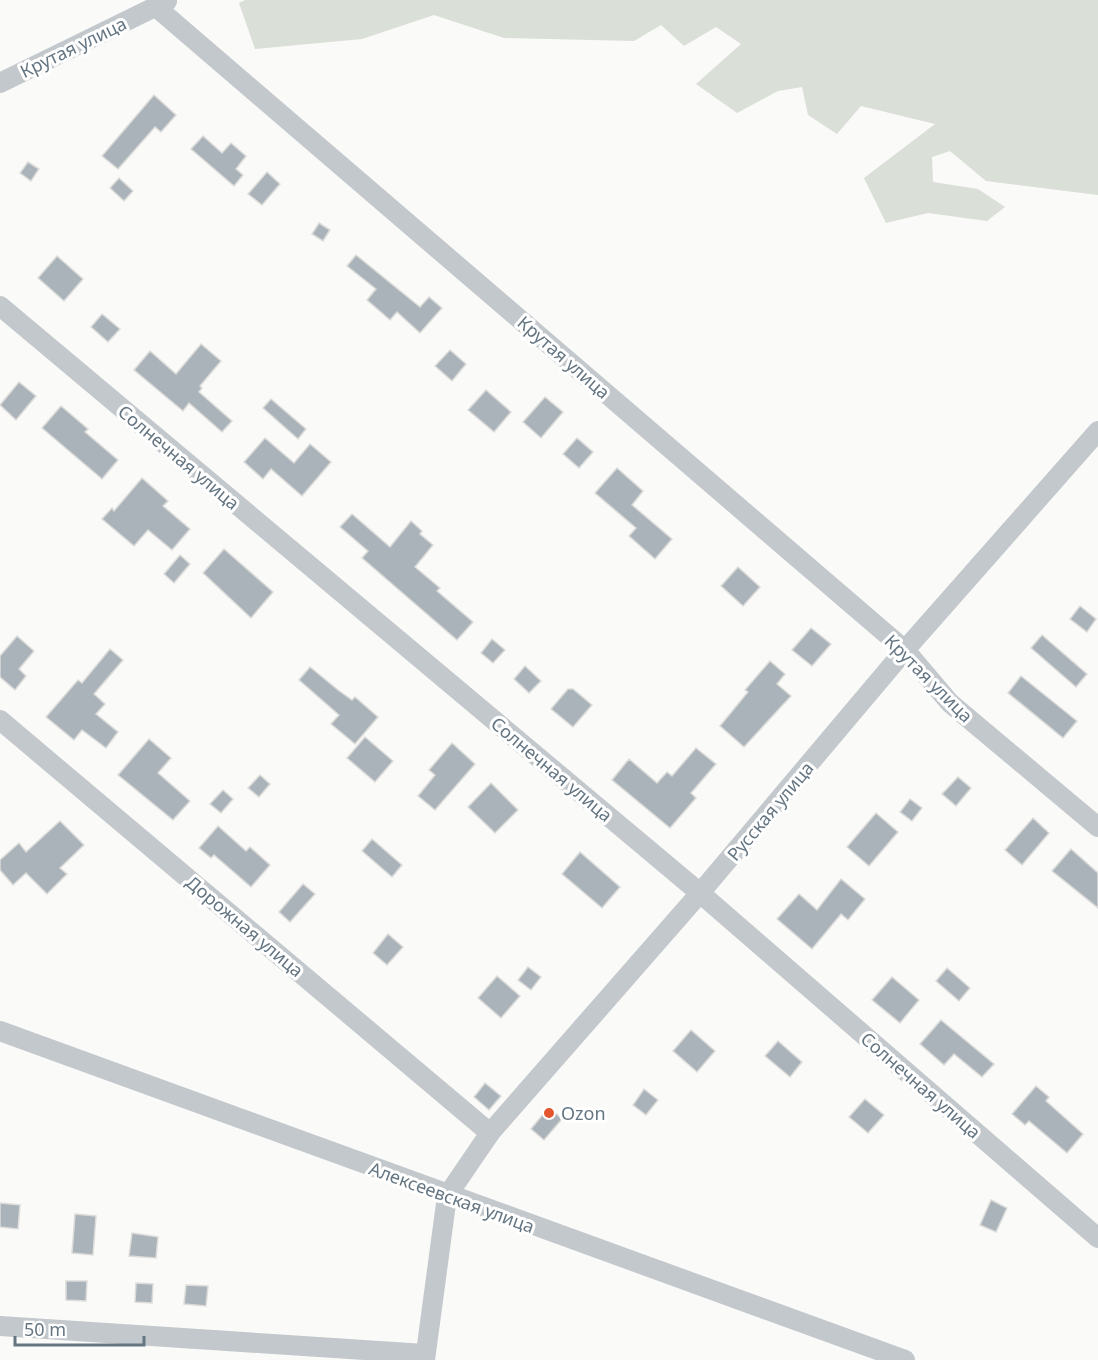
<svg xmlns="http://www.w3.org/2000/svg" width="1098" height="1360" font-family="'Noto Sans',sans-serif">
<rect width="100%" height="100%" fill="#fafaf8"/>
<path fill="#dadfd7" d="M 245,0 L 1098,0 L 1098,195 L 986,181 L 950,151 L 932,157 L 933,182 L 978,189 L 1005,207 L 987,221 L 928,213 L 886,223 L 864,178 L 935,124 L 861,106 L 837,134 L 808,115 L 802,87 L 778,91 L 737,113 L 696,84 L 741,44 L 716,27 L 684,46 L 661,25 L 634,41 L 504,38 L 434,15 L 362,39 L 255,49 L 239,3 Z"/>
<g fill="#aab3b9" stroke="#dcdcda" stroke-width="1.5">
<path d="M 154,95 L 176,115 L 161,132 L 155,127 L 118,169 L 102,156 Z"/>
<path d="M 203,136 L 222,153 L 231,143 L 246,156 L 236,169 L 243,175 L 234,186 L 191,149 Z"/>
<path d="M 28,162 L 39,169 L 31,181 L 20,173 Z"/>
<path d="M 267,172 L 280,184 L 262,205 L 248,194 Z"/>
<path d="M 119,178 L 133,191 L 124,201 L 110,188 Z"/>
<path d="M 319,223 L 330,230 L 323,241 L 312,234 Z"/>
<path d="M 356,255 L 420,307 L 429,297 L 442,308 L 420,333 L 397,312 L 390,320 L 367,300 L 376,289 L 347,266 Z"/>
<path d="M 57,256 L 83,279 L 64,301 L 38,278 Z"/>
<path d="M 102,314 L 120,329 L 108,342 L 91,327 Z"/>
<path d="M 201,344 L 221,361 L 200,386 L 202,388 L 199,392 L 232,421 L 222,432 L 189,403 L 183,411 L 134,370 L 150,351 L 176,374 Z"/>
<path d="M 450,350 L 466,364 L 452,381 L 435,366 Z"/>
<path d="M 19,382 L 36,396 L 16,420 L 0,405 Z"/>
<path d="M 486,390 L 511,412 L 494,432 L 468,410 Z"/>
<path d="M 545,397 L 563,412 L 541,438 L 523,422 Z"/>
<path d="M 271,399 L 306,429 L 298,439 L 263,408 Z"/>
<path d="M 61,406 L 88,429 L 85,432 L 118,460 L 102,479 L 42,428 Z"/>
<path d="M 265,438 L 294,463 L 310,444 L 331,462 L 302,496 L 271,469 L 263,479 L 244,462 Z"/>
<path d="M 577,438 L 593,452 L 579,468 L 563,454 Z"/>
<path d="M 617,468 L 643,491 L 632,505 L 672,539 L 655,559 L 629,536 L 636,528 L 595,493 Z"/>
<path d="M 142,478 L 168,501 L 163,506 L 190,529 L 172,550 L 148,530 L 134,546 L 102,519 L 112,508 L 114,511 Z"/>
<path d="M 352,514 L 390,547 L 411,521 L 422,531 L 420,534 L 433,545 L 415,567 L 440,588 L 437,591 L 473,622 L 457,640 L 362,558 L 368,551 L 340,527 Z"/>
<path d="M 224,549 L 273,592 L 251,618 L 203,573 Z"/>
<path d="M 180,555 L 190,564 L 174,583 L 164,574 Z"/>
<path d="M 738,567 L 760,587 L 743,606 L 721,586 Z"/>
<path d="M 1080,606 L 1096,619 L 1087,632 L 1070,619 Z"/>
<path d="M 811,628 L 831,644 L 812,666 L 792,650 Z"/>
<path d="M 1042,635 L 1087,674 L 1076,687 L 1031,648 Z"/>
<path d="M 17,636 L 34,651 L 19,669 L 26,676 L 15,690 L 0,677 L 0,656 Z"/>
<path d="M 492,639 L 505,650 L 493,663 L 481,653 Z"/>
<path d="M 110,649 L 123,660 L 94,694 L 105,704 L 96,714 L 118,732 L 106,748 L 82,730 L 74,740 L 46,717 L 78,680 L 82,683 Z"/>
<path d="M 770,661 L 785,674 L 777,684 L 791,696 L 744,747 L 720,726 L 748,692 L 745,690 Z"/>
<path d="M 525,666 L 541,681 L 529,693 L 514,679 Z"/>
<path d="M 310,667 L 338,690 L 352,700 L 355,697 L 378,717 L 355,744 L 331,724 L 339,715 L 299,680 Z"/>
<path d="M 1021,676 L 1077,721 L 1063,738 L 1008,693 Z"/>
<path d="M 568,689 L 573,689 L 592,705 L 573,727 L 551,709 Z"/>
<path d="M 365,737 L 393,761 L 375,782 L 347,758 Z"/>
<path d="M 149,739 L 171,758 L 158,773 L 190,801 L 173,820 L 118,775 Z"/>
<path d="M 452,743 L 475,764 L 435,810 L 418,796 L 435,775 L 429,770 Z"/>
<path d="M 696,748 L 716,764 L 691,793 L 696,798 L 670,828 L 612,780 L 629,759 L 657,783 L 667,772 L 672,776 Z"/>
<path d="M 260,775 L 270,784 L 259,797 L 248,788 Z"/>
<path d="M 958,777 L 971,788 L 956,806 L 942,794 Z"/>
<path d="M 491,783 L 518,810 L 495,833 L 468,807 Z"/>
<path d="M 223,790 L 233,799 L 221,813 L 210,804 Z"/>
<path d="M 910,799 L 922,808 L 912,821 L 900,812 Z"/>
<path d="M 876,813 L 898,832 L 869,866 L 847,847 Z"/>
<path d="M 1033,818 L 1049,833 L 1022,865 L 1005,850 Z"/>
<path d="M 60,821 L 84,845 L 60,868 L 67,874 L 47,894 L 26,873 L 13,885 L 0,870 L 0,860 L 19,843 L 26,852 Z"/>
<path d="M 218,826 L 246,851 L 250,847 L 270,865 L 251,887 L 214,855 L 211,858 L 199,848 Z"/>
<path d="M 372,839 L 402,865 L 392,877 L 362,851 Z"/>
<path d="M 1071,849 L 1098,873 L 1098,908 L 1052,871 Z"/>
<path d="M 580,852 L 620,887 L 602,908 L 562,874 Z"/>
<path d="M 841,879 L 865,899 L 848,920 L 841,914 L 812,949 L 777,919 L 799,894 L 817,910 Z"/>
<path d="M 303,884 L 315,894 L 290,922 L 279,912 Z"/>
<path d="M 388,934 L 403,947 L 387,965 L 373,953 Z"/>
<path d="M 528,967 L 541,977 L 531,990 L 518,980 Z"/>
<path d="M 947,968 L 970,988 L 959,1001 L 936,981 Z"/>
<path d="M 497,976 L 520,996 L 501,1018 L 478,998 Z"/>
<path d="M 892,977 L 919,1000 L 900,1023 L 872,1000 Z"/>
<path d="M 941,1020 L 994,1064 L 982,1077 L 954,1054 L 944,1065 L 920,1044 Z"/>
<path d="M 691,1030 L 715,1051 L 697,1072 L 673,1051 Z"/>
<path d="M 778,1041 L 802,1062 L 790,1077 L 765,1056 Z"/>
<path d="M 485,1083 L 501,1096 L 489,1110 L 474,1097 Z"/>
<path d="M 1036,1086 L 1049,1097 L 1046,1101 L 1083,1134 L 1067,1153 L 1029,1121 L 1025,1125 L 1012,1114 Z"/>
<path d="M 644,1089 L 658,1100 L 646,1115 L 633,1105 Z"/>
<path d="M 865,1099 L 884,1115 L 868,1133 L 849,1117 Z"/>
<path d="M 549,1107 L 562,1119 L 544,1140 L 531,1129 Z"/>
<path d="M 991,1200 L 1007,1208 L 996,1232 L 980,1225 Z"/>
<path d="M 0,1203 L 20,1205 L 18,1229 L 0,1227 Z"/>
<path d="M 75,1214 L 96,1216 L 93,1255 L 72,1253 Z"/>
<path d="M 132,1233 L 158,1237 L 156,1258 L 129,1256 Z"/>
<path d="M 66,1281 L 87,1281 L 86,1301 L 66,1300 Z"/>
<path d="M 136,1283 L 153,1284 L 152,1303 L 135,1302 Z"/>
<path d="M 186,1285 L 208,1286 L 206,1306 L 184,1304 Z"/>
</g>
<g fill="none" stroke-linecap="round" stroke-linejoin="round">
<g stroke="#c3c8cc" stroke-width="20">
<path d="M 156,7 L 905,650 L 950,703 L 1098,827"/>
<path d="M 0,83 L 167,1"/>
<path d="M 0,306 L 700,893 L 1098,1238"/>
<path d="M 0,720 L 490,1133"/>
<path d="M 0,1031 L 905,1360"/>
<path d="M 0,1326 L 425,1354"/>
<path d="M 425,1360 L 447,1196 L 490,1133 L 700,893 L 905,650 L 1098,431"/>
</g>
</g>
<circle fill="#e4572e" stroke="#fff" stroke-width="2" cx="549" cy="1113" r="6"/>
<g text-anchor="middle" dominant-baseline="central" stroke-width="6" stroke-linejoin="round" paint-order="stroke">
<g font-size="18" fill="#657683" stroke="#fff">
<text transform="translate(73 47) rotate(-26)">Крутая улица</text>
<text transform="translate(564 357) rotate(41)">Крутая улица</text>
<text transform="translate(179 457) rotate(40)">Солнечная улица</text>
<text transform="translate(929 678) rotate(45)">Крутая улица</text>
<text transform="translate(552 769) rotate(40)">Солнечная улица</text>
<text transform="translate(770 811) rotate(-50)">Русская улица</text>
<text transform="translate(245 926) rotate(40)">Дорожная улица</text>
<text transform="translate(921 1085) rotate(41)">Солнечная улица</text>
<text transform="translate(452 1197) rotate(20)">Алексеевская улица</text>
</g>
<g font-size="18" fill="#657683" stroke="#fff" text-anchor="start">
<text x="561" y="1113">Ozon</text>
</g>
</g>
<path d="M15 1336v9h129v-9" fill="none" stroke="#657683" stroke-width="3"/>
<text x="24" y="1336" font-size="18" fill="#657683" stroke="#ffffff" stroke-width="4.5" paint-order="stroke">50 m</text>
</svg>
